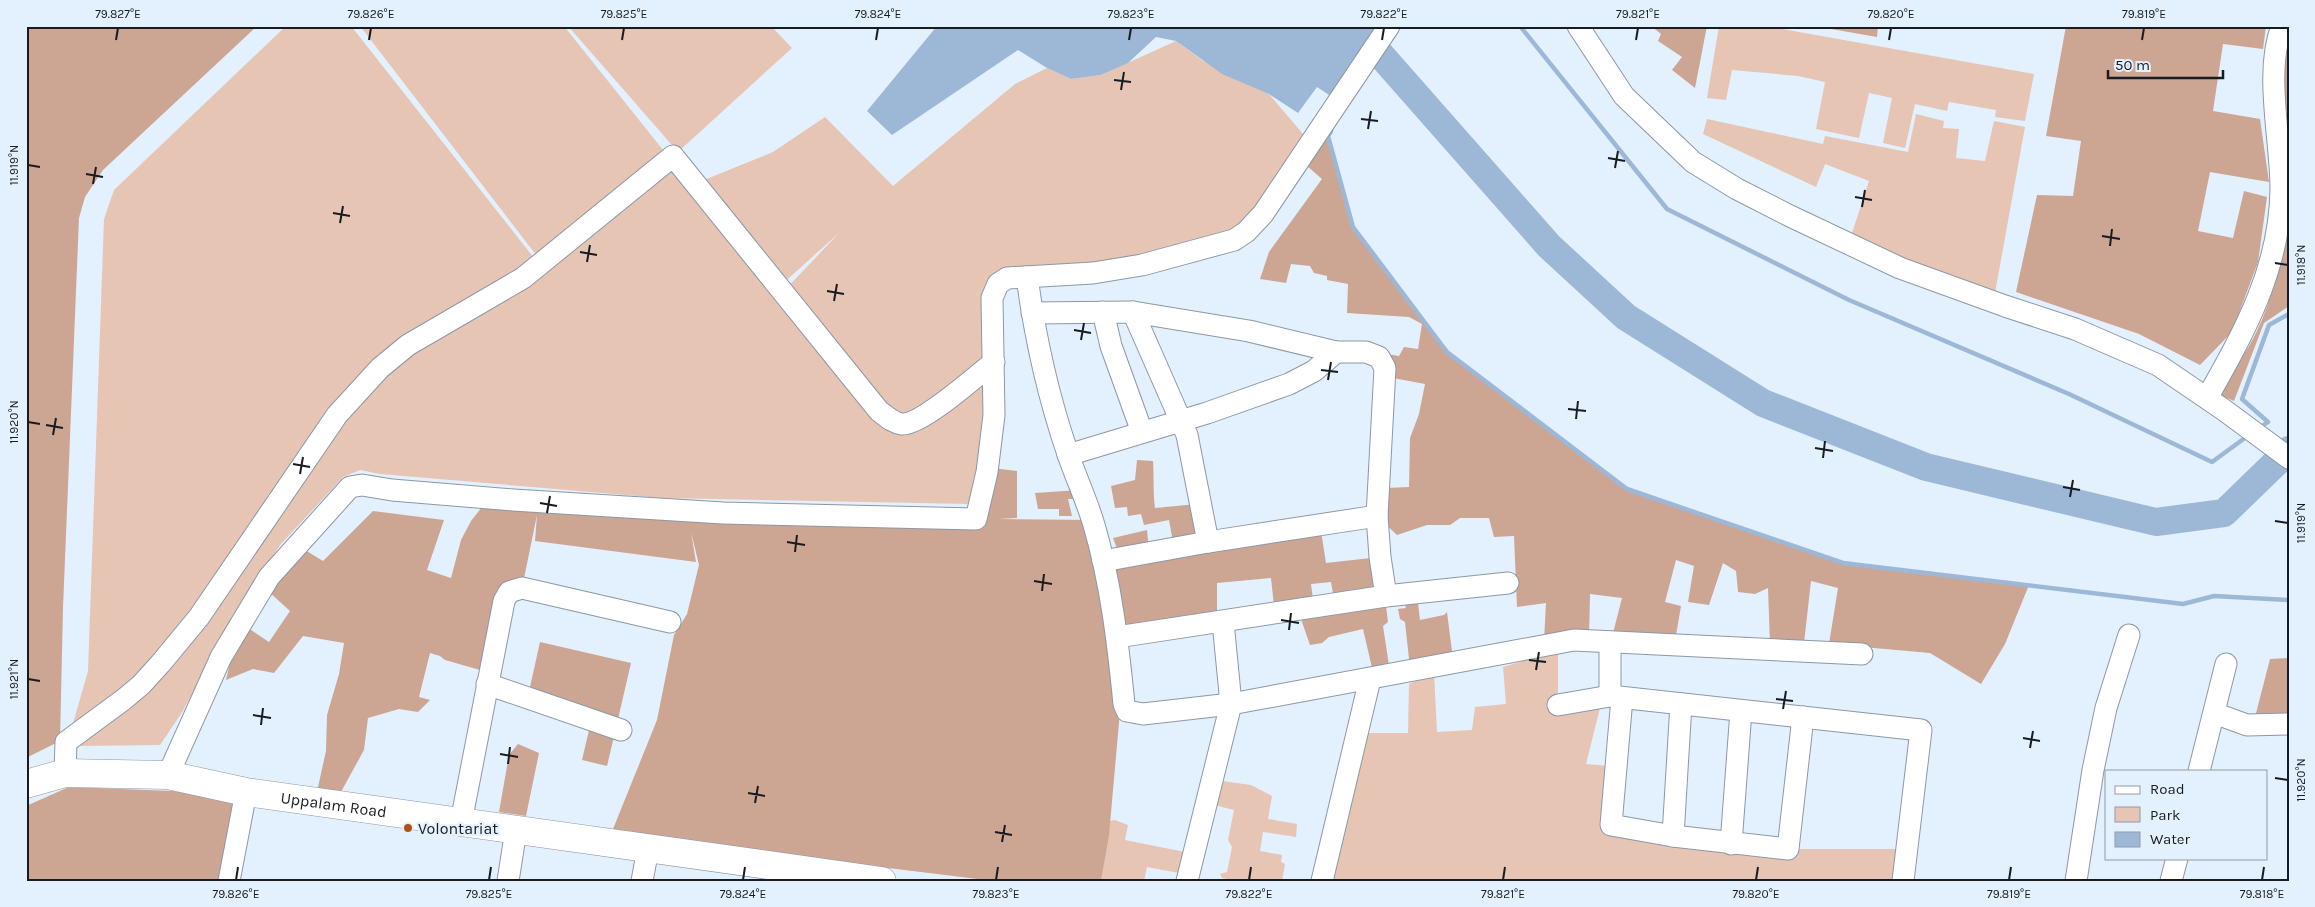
<svg xmlns="http://www.w3.org/2000/svg" width="2315" height="907" font-family="Karla,sans-serif">
<rect width="100%" height="100%" fill="#e3f0fe"/>
<g fill="#e6c5b5">
<path d="M 286,26 L 351,26 L 538,263 L 379,365 L 177,640 L 70,734 L 88,671 L 104,219 L 114,190 Z"/>
<path d="M 360,26 L 564,26 L 667,155 L 540,260 Z"/>
<path d="M 568,26 L 771,26 L 792,48 L 678,152 Z"/>
<path d="M 1719,26 L 1766,26 L 2034,74 L 2025,121 L 1995,117 L 1996,110 L 1949,102 L 1947,111 L 1915,104 L 1905,148 L 1883,143 L 1892,98 L 1869,93 L 1859,138 L 1816,129 L 1825,82 L 1798,76 L 1732,70 L 1726,100 L 1707,98 Z"/>
<path d="M 1176,41 L 1203,61 L 1269,94 L 1304,135 L 1246,232 L 1142,265 L 998,284 L 994,362 L 920,420 L 891,421 L 783,292 L 840,232 L 779,287 L 704,180 L 773,152 L 825,117 L 893,186 L 1015,84 L 1047,68 L 1071,79 L 1101,75 Z"/>
<path d="M 1916,114 L 1944,121 L 1943,128 L 1959,129 L 1956,158 L 1985,161 L 1994,121 L 2025,127 L 1995,293 L 1897,256 L 1852,233 L 1869,181 L 1825,164 L 1816,187 L 1703,134 L 1707,119 L 1823,144 L 1825,136 L 1908,152 Z"/>
<path d="M 674,163 L 891,426 L 987,372 L 980,475 L 970,504 L 661,498 L 380,474 L 360,470 L 343,477 L 280,545 L 233,620 L 181,714 L 160,745 L 78,746 L 141,685 L 380,368 Z"/>
<path d="M 1558,651 L 1558,705 L 1600,708 L 1586,764 L 1609,766 L 1611,825 L 1788,849 L 1907,849 L 1903,881 L 1323,881 L 1361,733 L 1408,733 L 1409,684 L 1434,673 L 1437,732 L 1472,730 L 1475,707 L 1506,704 L 1503,667 Z"/>
<path d="M 1222,781 L 1251,785 L 1272,796 L 1268,819 L 1297,824 L 1296,837 L 1263,832 L 1260,851 L 1282,855 L 1281,862 L 1285,864 L 1282,881 L 1237,881 L 1222,878 L 1220,874 L 1227,872 L 1232,847 L 1228,840 L 1234,810 L 1206,803 Z"/>
<path d="M 1115,820 L 1128,825 L 1125,840 L 1185,852 L 1179,873 L 1147,867 L 1144,881 L 1101,881 L 1110,821 Z"/>
</g>
<g fill="#cda593" fill-rule="evenodd">
<path d="M 26,26 L 257,26 L 103,170 L 85,197 L 79,218 L 63,608 L 60,741 L 26,758 Z"/>
<path d="M 1651,26 L 1707,26 L 1695,88 L 1672,70 L 1682,57 L 1658,41 L 1661,34 Z"/>
<path d="M 1814,26 L 1878,26 L 1877,37 Z"/>
<path d="M 2066,26 L 2266,26 L 2263,49 L 2223,44 L 2213,111 L 2260,119 L 2269,182 L 2210,172 L 2198,231 L 2233,238 L 2244,191 L 2267,197 L 2258,262 L 2232,332 L 2200,365 L 2139,334 L 2016,292 L 2037,195 L 2073,196 L 2081,141 L 2046,136 Z"/>
<path d="M 2289,26 L 2289,111 L 2282,110 L 2281,40 Z"/>
<path d="M 1328,136 L 1353,227 L 1447,352 L 1627,489 L 1843,563 L 2029,585 L 2005,644 L 1981,684 L 1930,653 L 1829,644 L 1838,588 L 1811,581 L 1804,643 L 1770,644 L 1768,588 L 1755,594 L 1738,592 L 1736,571 L 1723,563 L 1709,605 L 1688,602 L 1694,566 L 1676,560 L 1665,602 L 1681,606 L 1675,641 L 1612,637 L 1622,598 L 1590,594 L 1589,637 L 1544,641 L 1546,603 L 1517,607 L 1514,536 L 1494,537 L 1489,518 L 1460,518 L 1450,525 L 1427,525 L 1397,535 L 1377,516 L 1386,488 L 1409,487 L 1410,438 L 1419,414 L 1425,384 L 1393,378 L 1380,353 L 1399,356 L 1404,347 L 1418,349 L 1422,324 L 1409,317 L 1347,313 L 1348,284 L 1327,280 L 1327,276 L 1314,273 L 1310,266 L 1291,264 L 1286,283 L 1260,279 L 1269,252 L 1322,179 L 1307,166 Z"/>
<path d="M 2289,206 L 2289,306 L 2264,323 L 2234,401 L 2216,394 C 2228,376 2243,358 2253,339 C 2274,298 2284,251 2289,206 Z"/>
<path d="M 1137,460 L 1153,461 C 1154,477 1153,492 1155,508 L 1197,504 L 1208,542 L 1173,542 L 1169,520 L 1144,525 L 1141,514 L 1128,516 L 1127,507 L 1115,508 L 1111,486 L 1135,480 Z"/>
<path d="M 992,468 L 1017,471 L 1017,518 L 997,519 L 1092,520 L 1103,562 L 1321,531 L 1326,563 L 1380,557 L 1388,622 L 1383,626 L 1390,672 L 1373,672 L 1363,629 L 1329,637 L 1322,643 L 1310,645 L 1301,619 L 1274,606 L 1271,578 L 1217,583 L 1217,614 L 1117,637 L 1122,689 L 1109,835 L 1101,881 L 994,881 L 611,834 L 657,720 L 674,635 L 687,614 L 699,565 L 691,532 L 696,562 L 535,541 L 537,515 L 522,588 L 509,592 L 487,672 L 445,660 L 440,656 L 430,653 L 419,697 L 430,700 L 418,712 L 399,709 L 368,718 L 364,750 L 336,801 L 320,796 L 318,787 L 326,751 L 327,715 L 339,674 L 344,643 L 303,636 L 274,673 L 253,669 L 226,680 L 233,650 L 248,628 L 269,642 L 290,611 L 268,591 L 305,550 L 323,561 L 373,511 L 444,520 L 427,570 L 451,578 L 461,540 L 471,521 L 489,498 L 976,519 ZM 1331,582 L 1334,599 L 1314,607 L 1311,584 Z"/>
<path d="M 1079,490 L 1082,499 L 1068,499 L 1072,516 L 1059,516 L 1059,509 L 1038,509 L 1035,493 Z"/>
<path d="M 1147,530 L 1149,549 L 1119,554 L 1113,538 Z"/>
<path d="M 1417,595 L 1420,620 L 1444,615 L 1447,612 L 1453,659 L 1410,668 L 1405,622 L 1400,619 L 1398,609 L 1406,608 L 1403,598 Z"/>
<path d="M 540,642 L 631,663 L 618,719 L 530,687 Z"/>
<path d="M 2289,658 L 2289,722 L 2254,721 L 2270,659 Z"/>
<path d="M 590,726 L 615,732 L 607,766 L 582,760 Z"/>
<path d="M 518,744 L 539,753 L 526,816 L 499,812 L 509,755 Z"/>
<path d="M 69,787 L 173,791 L 239,798 L 226,881 L 26,881 L 26,806 Z"/>
</g>
<path fill="#9db8d7" d="M 937,26 L 1397,26 L 1344,105 L 1317,87 L 1298,113 L 1269,94 L 1222,74 L 1176,41 L 1156,37 L 1128,63 L 1101,75 L 1071,79 L 1047,68 L 1018,50 L 892,135 L 867,111 Z"/>
<g fill="none" stroke-linecap="round" stroke-linejoin="round">
<g stroke="#9db8d7" stroke-width="4.5">
<path d="M 1520,26 L 1667,209 L 1849,300 L 2069,394 L 2212,462 L 2249,435"/>
<path d="M 1331,131 L 1328,136 L 1353,227 L 1447,352 L 1627,489 L 1843,563 L 2183,604 L 2214,596 L 2289,600"/>
<path d="M 2259,428 L 2268,422 L 2242,399 L 2269,325 L 2289,314"/>
</g>
<path stroke="#9db8d7" stroke-width="28" d="M 1353,26 L 1379,53 L 1549,246 L 1626,317 L 1763,403 L 1926,467 L 2156,522 L 2224,513 L 2289,450"/>
<g stroke="#8c98a6" stroke-width="23">
<g id="minor">
<path d="M 1578,26 L 1624,96 L 1693,162 L 1737,189 L 1790,216 L 1900,268 L 2005,306 L 2075,329 L 2158,365 L 2224,410 L 2289,458"/>
<path d="M 1027,277 C 1035,337 1048,396 1068,454 C 1076,478 1087,501 1094,525 C 1111,583 1118,644 1124,704 L 1127,711 L 1143,714 L 1231,704 L 1574,640 L 1862,654"/>
<path d="M 1103,312 L 1111,346 L 1142,432"/>
<path d="M 1133,312 L 1187,435 L 1208,542"/>
<path d="M 1032,313 L 1133,312 L 1249,331 L 1336,352 L 1366,352 L 1379,357 L 1385,368 L 1377,516 L 1380,557 L 1386,596"/>
<path d="M 2207,398 C 2245,331 2280,268 2281,189 C 2281,139 2264,72 2282,26"/>
<path d="M 1068,455 L 1207,413 L 1289,384 L 1314,371 L 1336,352"/>
<path d="M 1103,561 L 1208,542 L 1377,516"/>
<path d="M 1117,637 L 1386,596 L 1508,583"/>
<path d="M 487,684 L 621,730"/>
<path d="M 1610,696 L 1610,642"/>
<path d="M 1622,698 L 1611,825 L 1673,836 L 1788,849 L 1803,717"/>
<path d="M 1558,705 L 1610,696 L 1921,730 L 1903,881"/>
<path d="M 2214,713 L 2247,725 L 2289,724"/>
<path d="M 2199,771 L 2226,664"/>
<path d="M 65,773 L 66,742 L 123,700 L 141,685 L 161,663 L 199,617 L 337,415 L 380,368 L 408,345 L 523,278 L 673,156 L 879,411 C 886,416 893,423 902,424 C 922,425 976,376 994,362"/>
<path d="M 168,775 L 221,657 L 269,577 L 350,487 L 362,485 L 392,490 L 513,500 L 723,513 L 976,519 L 987,472 L 994,415 L 992,298 L 998,284 L 1007,278 L 1093,273 L 1142,265 L 1234,240 L 1246,232 L 1263,214 L 1389,26"/>
<path d="M 461,822 L 504,601 L 509,592 L 522,588 L 670,622"/>
<path d="M 1673,836 L 1681,704"/>
<path d="M 1731,844 L 1741,711"/>
<path d="M 229,881 L 246,792"/>
<path d="M 508,881 L 516,830"/>
<path d="M 642,881 L 648,849"/>
<path d="M 1187,881 L 1231,704 L 1223,622"/>
<path d="M 1322,881 L 1370,679"/>
<path d="M 2076,881 L 2093,770 L 2106,708 L 2129,635"/>
<path d="M 2171,881 L 2177,858"/>
</g>
</g>
<g stroke="#8c98a6" stroke-width="29">
<g id="major">
<path id="s1" d="M 26,784 L 65,773 L 168,775 L 246,792 L 882,881"/>
</g>
</g>
<use href="#minor" stroke="#fff" stroke-width="21"/>
<use href="#major" stroke="#fff" stroke-width="28"/>
</g>
<path fill="none" stroke="#181c21" stroke-width="2" d="M 116,40 L 118,28M 369,40 L 371,28M 622,40 L 624,28M 876,40 L 878,28M 1129,40 L 1131,28M 1382,40 L 1384,28M 1636,40 L 1638,28M 1889,40 L 1891,28M 2142,40 L 2144,28M 1114,80 L 1131,82M 1121,90 L 1124,72M 1361,119 L 1378,121M 1368,129 L 1371,111M 1608,158 L 1625,161M 28,165 L 40,167M 1615,168 L 1618,151M 86,174 L 103,177M 93,184 L 96,167M 1855,197 L 1872,200M 1862,207 L 1865,190M 333,213 L 350,216M 340,223 L 343,206M 2102,236 L 2120,239M 2110,246 L 2112,229M 580,252 L 597,255M 587,262 L 590,245M 2275,263 L 2288,265M 827,291 L 844,294M 834,301 L 837,284M 1074,330 L 1091,333M 1081,340 L 1084,323M 1321,370 L 1338,372M 1328,380 L 1331,362M 1568,409 L 1586,411M 1576,419 L 1578,401M 28,422 L 40,424M 46,425 L 63,428M 53,435 L 56,418M 1815,448 L 1833,451M 1823,458 L 1825,441M 293,464 L 310,467M 300,474 L 303,457M 2063,487 L 2080,490M 2070,497 L 2073,480M 540,503 L 557,506M 547,513 L 550,496M 2275,521 L 2288,523M 787,542 L 805,545M 795,552 L 797,535M 1034,581 L 1052,584M 1042,591 L 1044,574M 1281,620 L 1299,623M 1289,630 L 1291,613M 1529,660 L 1546,662M 1536,670 L 1539,652M 28,679 L 40,681M 1776,699 L 1793,701M 1783,709 L 1786,691M 253,715 L 271,718M 261,725 L 263,708M 2023,738 L 2040,741M 2030,748 L 2033,731M 500,754 L 518,757M 508,764 L 510,747M 2275,778 L 2288,780M 748,793 L 765,796M 755,803 L 758,786M 995,832 L 1012,835M 1002,842 L 1005,825M 236,880 L 238,867M 489,880 L 491,867M 743,880 L 745,867M 996,880 L 998,867M 1249,880 L 1251,867M 1503,880 L 1505,867M 1756,880 L 1758,867M 2009,880 L 2011,867M 2262,880 L 2264,867"/>
<circle fill="#b35115" stroke="#e3f0fe" stroke-width="2" cx="408" cy="828" r="5"/>
<g text-anchor="middle" dominant-baseline="central" stroke-width="4.5" stroke-linejoin="round" paint-order="stroke">
<g font-size="16" fill="#181c21" stroke="#e3f0fe">
<text stroke="none"><textPath href="#s1" startOffset="312">Uppalam Road</textPath></text>
</g>
<g font-size="16" fill="#181c21" stroke="#e3f0fe" text-anchor="start">
<text x="418" y="828">Volontariat</text>
</g>
</g>
<rect width="2315" height="907" fill="none" stroke="#e3f0fe" stroke-width="55"/>
<rect x="2105" y="770" width="162" height="90" fill="#e3f0fe" stroke="#929ba6"/>
<rect x="2115" y="786" width="25" height="8" fill="#ffffff" stroke="#929ba6"/>
<text x="2150" y="794" font-size="15" fill="#181c21">Road</text>
<rect x="2115" y="807" width="25" height="15" fill="#e6c5b5" stroke="#929ba6"/>
<text x="2150" y="820" font-size="15" fill="#181c21">Park</text>
<rect x="2115" y="832" width="25" height="15" fill="#9db8d7" stroke="#929ba6"/>
<text x="2150" y="844" font-size="15" fill="#181c21">Water</text>
<path d="M2108 70v8h115v-8" fill="none" stroke="#181c21" stroke-width="2.5"/>
<text x="2115" y="70" font-size="15" fill="#181c21" stroke="#e3f0fe" stroke-width="4" paint-order="stroke">50 m</text>
<rect x="28" y="28" width="2260" height="852" fill="none" stroke="#181c21" stroke-width="2"/>
<g font-size="12" text-anchor="middle" fill="#181c21">
<text x="118" y="18">79.827°E</text>
<text x="371" y="18">79.826°E</text>
<text x="624" y="18">79.825°E</text>
<text x="878" y="18">79.824°E</text>
<text x="1131" y="18">79.823°E</text>
<text x="1384" y="18">79.822°E</text>
<text x="1638" y="18">79.821°E</text>
<text x="1891" y="18">79.820°E</text>
<text x="2144" y="18">79.819°E</text>
<text transform="translate(14 165) rotate(-90)" y="4">11.919°N</text>
<text transform="translate(2301 265) rotate(-90)" y="4">11.918°N</text>
<text transform="translate(14 422) rotate(-90)" y="4">11.920°N</text>
<text transform="translate(2301 523) rotate(-90)" y="4">11.919°N</text>
<text transform="translate(14 679) rotate(-90)" y="4">11.921°N</text>
<text transform="translate(2301 780) rotate(-90)" y="4">11.920°N</text>
<text x="236" y="898">79.826°E</text>
<text x="489" y="898">79.825°E</text>
<text x="743" y="898">79.824°E</text>
<text x="996" y="898">79.823°E</text>
<text x="1249" y="898">79.822°E</text>
<text x="1503" y="898">79.821°E</text>
<text x="1756" y="898">79.820°E</text>
<text x="2009" y="898">79.819°E</text>
<text x="2262" y="898">79.818°E</text>
</g>
</svg>
